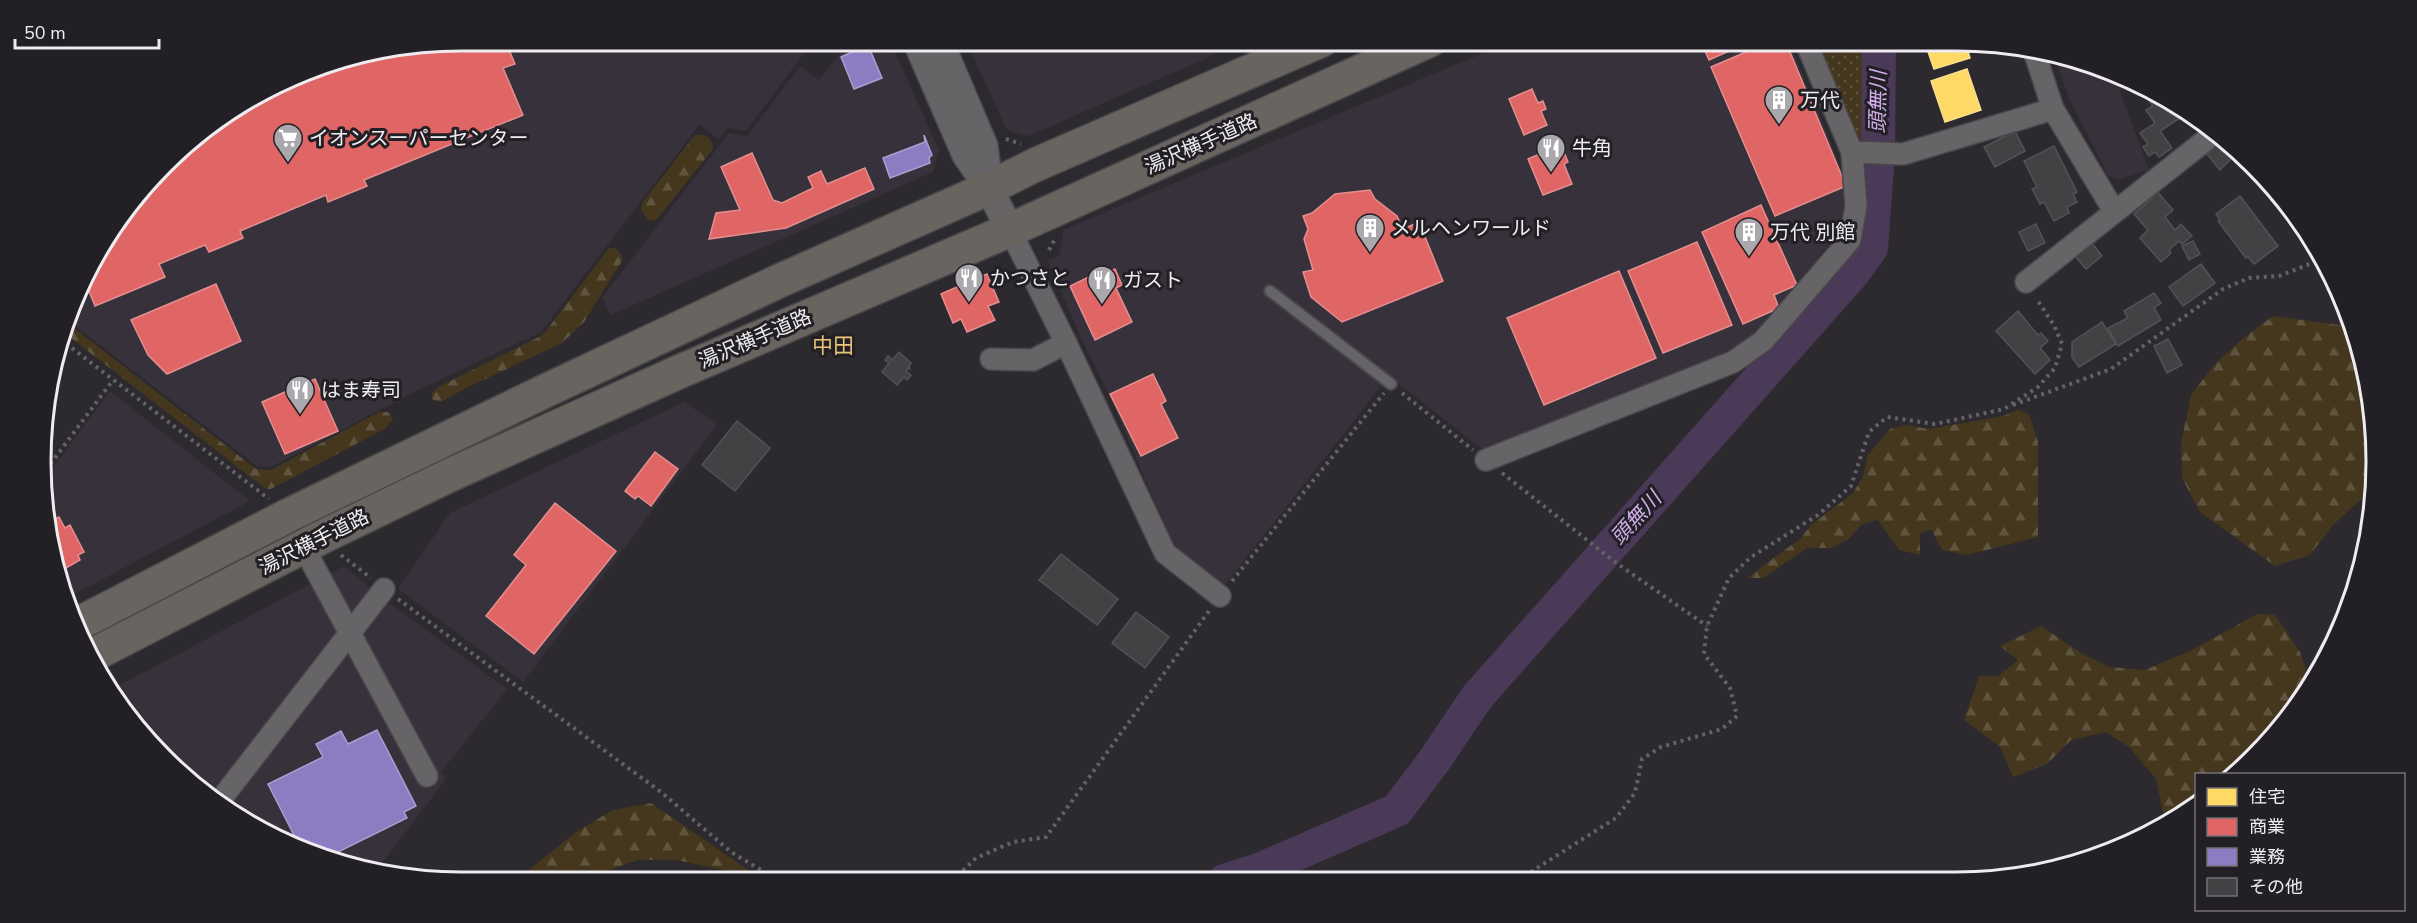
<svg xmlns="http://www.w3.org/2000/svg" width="2417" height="923" font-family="'Nunito Sans','Noto Sans JP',sans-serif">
<defs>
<pattern id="grass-dots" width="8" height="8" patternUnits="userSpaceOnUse" patternTransform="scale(1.5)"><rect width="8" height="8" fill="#44371e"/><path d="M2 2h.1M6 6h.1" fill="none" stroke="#5f543f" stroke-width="1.8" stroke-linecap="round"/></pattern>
<pattern id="forest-firs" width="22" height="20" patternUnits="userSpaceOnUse" patternTransform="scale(1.5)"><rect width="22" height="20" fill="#44371e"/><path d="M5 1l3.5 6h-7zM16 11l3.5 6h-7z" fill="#5f543f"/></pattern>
</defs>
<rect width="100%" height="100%" fill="#2c2a2e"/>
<g fill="#37313b">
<path d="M 462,41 L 813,41 L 746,131 L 728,128 L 719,140 L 700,124 L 541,332 L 414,392 L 271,467 L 257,466 L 66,319 L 97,251 L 184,145 L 251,97 L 326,63 Z"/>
<path d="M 850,41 L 890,41 L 939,150 L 933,172 L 611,315 L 602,298 L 729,133 L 747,136 L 800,66 L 819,80 Z"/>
<path d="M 966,41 L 1246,41 L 1028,136 L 1007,130 Z"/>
<path d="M 1512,41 L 1789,41 L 1849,188 L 1844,223 L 1802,282 L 1747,346 L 1487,453 L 1389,376 L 1225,585 L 1174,547 L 1108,392 L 1085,347 L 1048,261 L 1060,255 L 1063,230 Z"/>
<path d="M 2053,53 L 2065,55 L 2120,76 L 2115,78 L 2149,170 L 2117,180 L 2108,175 L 2069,98 Z"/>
<path d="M 110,391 L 250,501 L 65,599 L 49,544 L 46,477 Z"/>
<path d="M 684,402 L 717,424 L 523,682 L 398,589 L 450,513 Z"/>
<path d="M 344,566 L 388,602 L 507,689 L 441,772 L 446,779 L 376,871 L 352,868 L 276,839 L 205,796 L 109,691 Z"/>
</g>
<path fill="url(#grass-dots)" d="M 1814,41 L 1868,41 L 1865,138 L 1856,141 Z"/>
<g fill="url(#forest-firs)">
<path d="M 695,135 C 706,134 712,137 713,149 L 658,218 L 653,221 L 648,220 L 641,210 L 642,203 Z"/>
<path d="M 609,248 L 614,248 L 620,253 L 623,259 L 584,322 L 562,343 L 466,388 L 441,402 L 432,399 L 432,393 L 440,386 L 539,337 L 546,331 Z"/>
<path d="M 2273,316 L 2354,327 L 2373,407 L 2367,410 L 2373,421 L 2375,481 L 2367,494 L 2332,526 L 2310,555 L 2275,566 L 2200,512 L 2182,478 L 2181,443 L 2191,395 L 2214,365 L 2243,338 Z"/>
<path d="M 65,321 L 256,469 L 271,470 L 379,412 L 388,412 L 393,419 L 386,428 L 271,489 L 266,489 L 62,331 Z"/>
<path d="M 2018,410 L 2029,414 L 2038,442 L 2038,537 L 1967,555 L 1942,550 L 1931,529 L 1920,534 L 1920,555 L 1899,550 L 1878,520 L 1862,524 L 1849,539 L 1831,548 L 1807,548 L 1763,578 L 1747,578 L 1801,538 L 1810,526 L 1853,493 L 1863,477 L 1868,455 L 1890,429 L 1904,425 L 1929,429 L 2003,416 Z"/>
<path d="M 2257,614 L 2275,615 L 2300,652 L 2309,678 L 2297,701 L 2236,774 L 2196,774 L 2196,802 L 2174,818 L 2163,813 L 2156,779 L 2130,748 L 2106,732 L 2071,740 L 2047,764 L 2013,777 L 2000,747 L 1964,720 L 1979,676 L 1998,676 L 2018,660 L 2000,646 L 2041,626 L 2081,653 L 2110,667 L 2145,670 L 2192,650 Z"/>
<path d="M 651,803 L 760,878 L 677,860 L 638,860 L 598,874 L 583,882 L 514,882 L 576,832 L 613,810 Z"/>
</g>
<g fill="#ffd966" stroke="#fadf8f" stroke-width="1.5">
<path d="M 1924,40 L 1965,42 L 1970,58 L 1934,69 Z"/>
<path d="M 1967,69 L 1981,110 L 1945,122 L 1931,81 Z"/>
</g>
<g fill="#e06666" stroke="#e48e8f" stroke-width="1.5">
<path d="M 462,40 L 505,40 L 515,64 L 503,68 L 523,115 L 364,180 L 367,186 L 328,202 L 326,195 L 240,231 L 243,238 L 209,252 L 205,245 L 159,264 L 165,277 L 95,306 L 84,279 L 97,251 L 184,145 L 251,97 L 326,63 Z"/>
<path d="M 1700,40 L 1754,40 L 1709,60 Z"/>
<path d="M 1774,40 L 1785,40 L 1846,186 L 1775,216 L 1711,67 Z"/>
<path d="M 1532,89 L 1538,103 L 1543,101 L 1546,109 L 1541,111 L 1547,125 L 1524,135 L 1509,99 Z"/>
<path d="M 1561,145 L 1568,162 L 1564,164 L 1572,184 L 1543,195 L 1528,159 Z"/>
<path d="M 752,153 L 773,200 L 782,203 L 813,188 L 808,177 L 821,171 L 827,184 L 865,168 L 874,189 L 786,228 L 709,239 L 716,213 L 740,210 L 721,167 Z"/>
<path d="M 1370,190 L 1375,199 L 1397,216 L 1403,229 L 1419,222 L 1443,281 L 1342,322 L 1311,297 L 1303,272 L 1313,270 L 1304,239 L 1308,229 L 1303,216 L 1312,213 L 1335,194 Z"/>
<path d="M 1761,205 L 1797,285 L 1774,295 L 1779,308 L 1743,324 L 1702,232 Z"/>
<path d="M 1697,242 L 1732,325 L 1663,353 L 1628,271 Z"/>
<path d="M 1115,269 L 1122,285 L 1116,288 L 1132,322 L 1095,340 L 1070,286 L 1103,270 L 1105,274 Z"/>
<path d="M 1619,271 L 1656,358 L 1544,405 L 1507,318 Z"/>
<path d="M 987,274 L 999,302 L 988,306 L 995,320 L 967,332 L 961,319 L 953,323 L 941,294 Z"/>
<path d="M 216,284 L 241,341 L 167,374 L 148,355 L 131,320 Z"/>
<path d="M 1153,374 L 1166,401 L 1161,404 L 1178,438 L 1141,456 L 1110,394 Z"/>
<path d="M 315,379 L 338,431 L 285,454 L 262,402 Z"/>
<path d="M 655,452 L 678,469 L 651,506 L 638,496 L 635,499 L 625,491 Z"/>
<path d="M 555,503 L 616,551 L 534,654 L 486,616 L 526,565 L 514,555 Z"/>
<path d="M 59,517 L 65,528 L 70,525 L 84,552 L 78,555 L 80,560 L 57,573 L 49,544 L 48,523 Z"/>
</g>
<g fill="#8e7cc3" stroke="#ab9ed0" stroke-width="1.5">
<path d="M 868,45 L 882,78 L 854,89 L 841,57 Z"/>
<path d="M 924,135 L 932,155 L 929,158 L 930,163 L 890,178 L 883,158 L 925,142 Z"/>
<path d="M 377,730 L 416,806 L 404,812 L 407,818 L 326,858 L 301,849 L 268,784 L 323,757 L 316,744 L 341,731 L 348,744 Z"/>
</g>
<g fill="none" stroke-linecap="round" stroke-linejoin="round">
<path stroke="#4b3958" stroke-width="34" d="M 1224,881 L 1259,870 L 1397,810 L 1434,761 L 1477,697 L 1853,273 L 1871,248 L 1878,153 L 1879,40"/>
</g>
<g fill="#424144" stroke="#545255" stroke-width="1.5">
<path d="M 2137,83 L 2183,110 L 2180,112 L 2183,116 L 2160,131 L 2172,148 L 2159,157 L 2155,152 L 2149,156 L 2143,147 L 2148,144 L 2140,133 L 2155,123 L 2146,110 L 2153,106 Z"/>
<path d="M 2015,131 L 2025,151 L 1995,167 L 1984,147 Z"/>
<path d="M 2221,142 L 2233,157 L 2220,170 L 2207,154 Z"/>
<path d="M 2054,146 L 2077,192 L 2073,194 L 2077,202 L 2067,207 L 2069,213 L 2054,221 L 2044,202 L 2040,204 L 2032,189 L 2037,187 L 2024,161 Z"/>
<path d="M 2154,188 L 2173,210 L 2165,217 L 2175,230 L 2181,224 L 2192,236 L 2182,244 L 2179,241 L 2169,250 L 2171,253 L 2161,262 L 2140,238 L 2148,230 L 2134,214 L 2151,199 L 2147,194 Z"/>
<path d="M 2240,196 L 2278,246 L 2254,264 L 2248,257 L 2246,258 L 2218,221 L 2220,220 L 2216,214 Z"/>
<path d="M 2036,224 L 2045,243 L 2028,251 L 2019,232 Z"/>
<path d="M 2193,241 L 2200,254 L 2189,260 L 2182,246 Z"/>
<path d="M 2092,243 L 2102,256 L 2086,269 L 2075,256 Z"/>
<path d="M 2201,264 L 2215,283 L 2183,306 L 2169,287 Z"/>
<path d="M 2154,293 L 2161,303 L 2154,308 L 2161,320 L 2118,346 L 2108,328 L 2128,318 L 2124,311 Z"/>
<path d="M 2018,311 L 2038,335 L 2041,333 L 2048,341 L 2040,348 L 2050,360 L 2035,374 L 1996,331 Z"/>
<path d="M 2102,322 L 2116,344 L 2079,367 L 2072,357 L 2072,342 Z"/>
<path d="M 2168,339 L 2182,365 L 2167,373 L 2154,346 Z"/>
<path d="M 899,352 L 911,363 L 909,366 L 910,369 L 908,368 L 906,371 L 911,375 L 907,380 L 904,377 L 897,385 L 882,372 L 889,363 L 885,360 L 888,356 L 892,360 Z"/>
<path d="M 737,421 L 770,448 L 735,491 L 702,465 Z"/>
<path d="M 1061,554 L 1118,599 L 1097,625 L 1039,580 Z"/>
<path d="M 1136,612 L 1169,637 L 1145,668 L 1112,643 Z"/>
</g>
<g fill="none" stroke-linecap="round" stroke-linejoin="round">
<g stroke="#48474a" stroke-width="14">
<path id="service" d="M 1270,291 L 1391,384"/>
</g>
<g stroke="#48474a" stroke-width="24">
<g id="minor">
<path d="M 1805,40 L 1852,152 L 1903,154 L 2053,109"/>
<path d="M 2034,51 L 2053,109 L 2114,211"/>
<path d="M 1010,230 L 1066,343 L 1165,553 L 1220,596"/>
<path d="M 2026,282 L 2216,132"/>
<path d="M 991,359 L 1033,360 L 1066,343"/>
<path d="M 1486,460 L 1733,362 L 1763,341 L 1850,240 L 1856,206 L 1852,152"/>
<path d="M 301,548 L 311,561 L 427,776"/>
<path d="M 218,803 L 384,589"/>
</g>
</g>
<g stroke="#48474a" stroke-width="30">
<g id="tertiary">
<path d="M 916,40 L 966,155 L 989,188 L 1010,230"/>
<path d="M 939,40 L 984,146 L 989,186"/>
</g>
</g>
<g stroke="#48474a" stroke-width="36">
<g id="trunk">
<path d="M 74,626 L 289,515 L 543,392 L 779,281 L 989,188 L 1035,165 L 1322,40"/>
<path d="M 91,656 L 320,538 L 450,475 L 681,371 L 1010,230 L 1430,40"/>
</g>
</g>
<g stroke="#636265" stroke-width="4" stroke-dasharray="3 4.5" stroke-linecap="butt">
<path d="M 1454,50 L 1475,40"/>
<path d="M 1006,139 L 1021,144"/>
<path d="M 1049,250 L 1056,237"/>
<path d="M 60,339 L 269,499"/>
<path d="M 1402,393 L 1473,450"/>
<path d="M 2013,405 L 2111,369 L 2223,289 L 2249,278 L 2279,276 L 2312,263 L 2325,262"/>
<path d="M 46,470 L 113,380"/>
<path d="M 1502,473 L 1615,562 L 1707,626"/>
<path d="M 341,555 L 371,578"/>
<path d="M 1232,581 L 1384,393"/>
<path d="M 398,599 L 661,792 L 731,852 L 781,882"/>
<path d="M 1518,880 L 1616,818 L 1635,793 L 1642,759 L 1661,747 L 1722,729 L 1737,716 L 1730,688 L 1704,654 L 1707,626 L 1729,578 L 1751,557 L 1818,515 L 1851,486 L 1869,432 L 1887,417 L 1935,424 L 2004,409 L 2038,387 L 2055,368 L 2062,344 L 2054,325 L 2036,298"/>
<path d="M 952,881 L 976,858 L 1013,842 L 1046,837 L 1209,611"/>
<path d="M 814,882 L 839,876 L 844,882"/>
</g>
<use href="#service" stroke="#666467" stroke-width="10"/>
<use href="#minor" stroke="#666467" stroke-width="21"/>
<use href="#tertiary" stroke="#666467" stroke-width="27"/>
<use href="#trunk" stroke="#686460" stroke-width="33"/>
</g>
<defs>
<g id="building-pin" transform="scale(1.5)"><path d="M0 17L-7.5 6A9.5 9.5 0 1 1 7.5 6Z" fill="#aaa8ac" stroke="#221f25"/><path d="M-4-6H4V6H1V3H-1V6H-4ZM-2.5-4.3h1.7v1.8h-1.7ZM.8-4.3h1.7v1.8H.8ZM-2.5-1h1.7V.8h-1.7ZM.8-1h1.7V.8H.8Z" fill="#fff"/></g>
<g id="supermarket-pin" transform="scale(1.5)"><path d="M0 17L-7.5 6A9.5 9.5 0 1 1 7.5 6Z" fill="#aaa8ac" stroke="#221f25"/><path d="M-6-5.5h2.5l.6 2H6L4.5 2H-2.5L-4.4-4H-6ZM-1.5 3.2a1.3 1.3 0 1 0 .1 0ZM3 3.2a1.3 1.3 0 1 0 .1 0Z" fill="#fff"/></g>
<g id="restaurant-pin" transform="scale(1.5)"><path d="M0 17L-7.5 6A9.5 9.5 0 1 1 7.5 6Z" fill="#aaa8ac" stroke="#221f25"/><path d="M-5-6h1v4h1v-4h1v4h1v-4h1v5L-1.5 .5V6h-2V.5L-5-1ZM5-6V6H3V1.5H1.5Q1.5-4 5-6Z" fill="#fff"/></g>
</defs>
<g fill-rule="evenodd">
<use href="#building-pin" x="1779" y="100"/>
<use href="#supermarket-pin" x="288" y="138"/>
<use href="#restaurant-pin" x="1551" y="148"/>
<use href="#building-pin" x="1370" y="228"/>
<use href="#building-pin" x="1749" y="232"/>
<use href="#restaurant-pin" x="969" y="278"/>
<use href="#restaurant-pin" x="1102" y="280"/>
<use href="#restaurant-pin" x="300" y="390"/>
</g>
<g text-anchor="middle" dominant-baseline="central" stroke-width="6" stroke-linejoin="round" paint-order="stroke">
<g font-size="20" fill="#eeecf0" stroke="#221f25" text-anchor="start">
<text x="1800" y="100">万代</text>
<text x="309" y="138">イオンスーパーセンター</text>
<text x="1572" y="148">牛角</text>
<text x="1391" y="228">メルヘンワールド</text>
<text x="1770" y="232">万代 別館</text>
<text x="990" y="278">かつさと</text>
<text x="1123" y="280">ガスト</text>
<text x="321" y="390">はま寿司</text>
</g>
<g font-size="20" fill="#eeecf0" stroke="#221f25">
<text transform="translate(1201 144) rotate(-24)">湯沢横手道路</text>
<text transform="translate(755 339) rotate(-23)">湯沢横手道路</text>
<text transform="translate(314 542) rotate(-27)">湯沢横手道路</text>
</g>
<g font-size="21" font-style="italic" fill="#d0adea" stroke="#221f25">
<text transform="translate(1878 102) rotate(-89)">頭無川</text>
<text transform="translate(1636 518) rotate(-48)">頭無川</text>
</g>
<g font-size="21" fill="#eac37b" stroke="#221f25">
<text x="833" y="346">中田</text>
</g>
</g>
<path d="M0 0H2417V923H0ZM461 51H1956A410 410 0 0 1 2366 461V462A410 410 0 0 1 1956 872H461A410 410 0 0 1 51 462V461A410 410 0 0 1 461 51Z" fill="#221f25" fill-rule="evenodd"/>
<path fill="none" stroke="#eeecf0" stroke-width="3" d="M461 51H1956A410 410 0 0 1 2366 461V462A410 410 0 0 1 1956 872H461A410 410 0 0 1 51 462V461A410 410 0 0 1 461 51Z"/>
<rect x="2195" y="773" width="210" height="138" fill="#221f25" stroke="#747176" stroke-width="1.5"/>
<rect x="2207" y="788" width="30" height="18" fill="#ffd966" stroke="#747176" stroke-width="1.5"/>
<text x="2249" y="803" font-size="18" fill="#eeecf0">住宅</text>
<rect x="2207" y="818" width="30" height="18" fill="#e06666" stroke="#747176" stroke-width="1.5"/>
<text x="2249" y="833" font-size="18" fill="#eeecf0">商業</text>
<rect x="2207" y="848" width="30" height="18" fill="#8e7cc3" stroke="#747176" stroke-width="1.5"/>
<text x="2249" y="863" font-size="18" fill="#eeecf0">業務</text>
<rect x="2207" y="878" width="30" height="18" fill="#424144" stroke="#747176" stroke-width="1.5"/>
<text x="2249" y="893" font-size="18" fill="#eeecf0">その他</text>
<path d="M15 39v9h144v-9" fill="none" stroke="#eeecf0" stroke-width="3"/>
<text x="24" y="39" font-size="18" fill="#eeecf0" stroke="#221f25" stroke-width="4.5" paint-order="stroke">50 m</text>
</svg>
